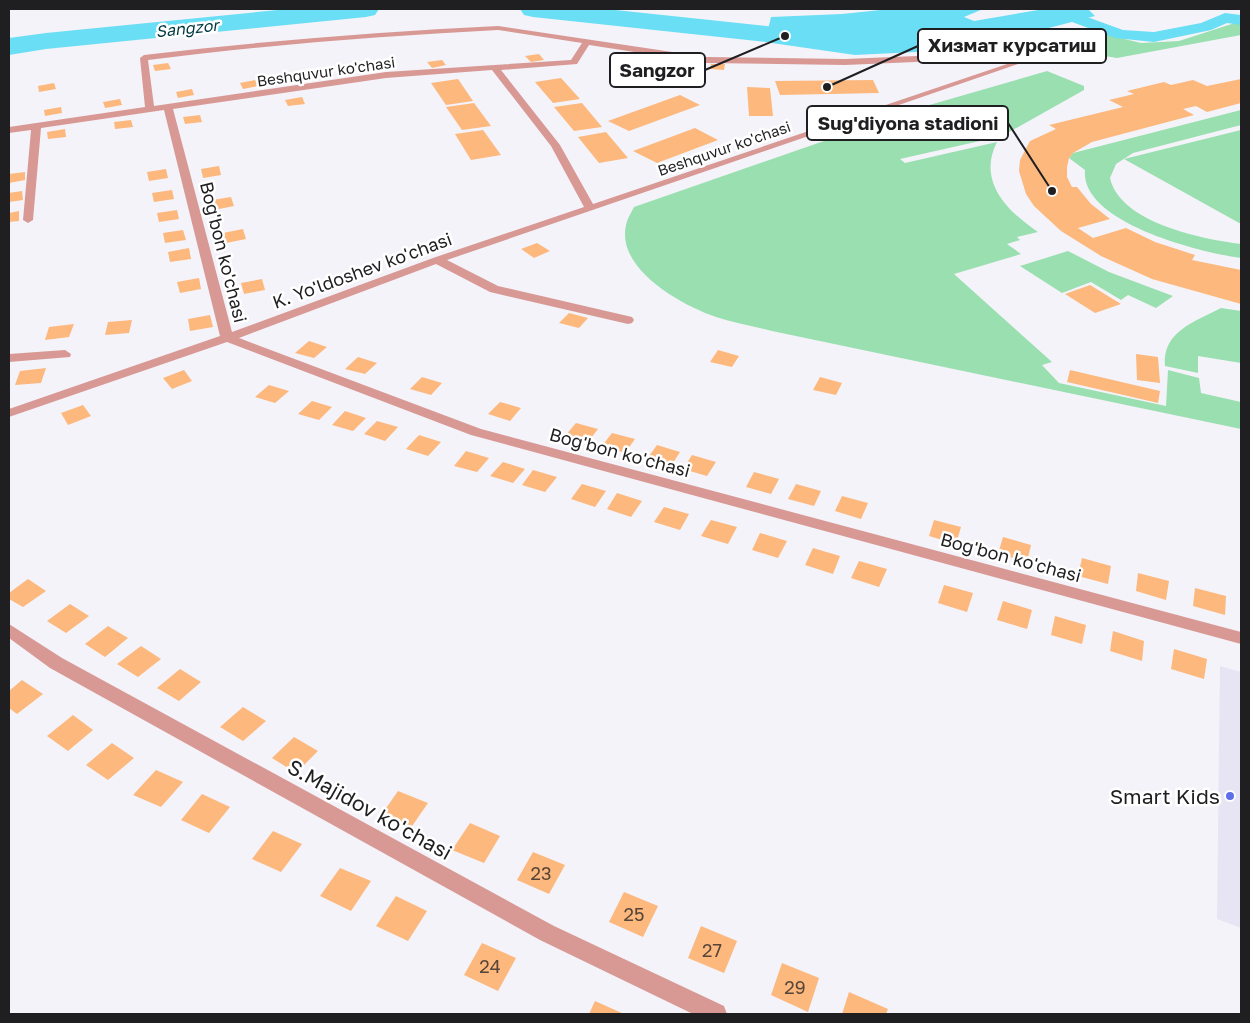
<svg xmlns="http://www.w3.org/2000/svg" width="1250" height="1023" font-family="'Golos Text',sans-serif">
<rect width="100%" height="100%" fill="#f4f3fa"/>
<path fill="#e7e5f3" d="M 1220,666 L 1241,672 L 1241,928 L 1217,919 Z"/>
<g fill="#9adfb0">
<path d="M 1241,21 L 1241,35 L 1117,58 L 1054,48 L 1100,33 L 1141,43 L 1179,41 Z"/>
<path d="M 1047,71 L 1084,86 L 1084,90 L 1002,136 L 900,159 L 905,163 L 997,142 C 977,181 1007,211 1038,232 L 1017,237 L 1020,240 L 1007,244 L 1021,254 L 954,274 L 1052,362 L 1042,365 L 1059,383 L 1166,406 L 1168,370 L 1199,378 L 1201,393 L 1241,402 L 1241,429 L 772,331 C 754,326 734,323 716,317 C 681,305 616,269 626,225 C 627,219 631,213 634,207 L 919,108 Z"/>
<path d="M 1241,110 L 1241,125 L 1133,153 L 1116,164 L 1110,178 C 1120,223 1202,239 1241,244 L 1241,258 C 1203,253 1080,223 1085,170 L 1069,158 L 1073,153 Z"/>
<path d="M 1241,130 L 1241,224 L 1124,159 Z"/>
<path d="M 1068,251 L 1109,272 L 1173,296 L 1156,308 L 1128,295 L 1121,300 L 1091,282 L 1062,293 L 1020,266 Z"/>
<path d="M 1221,308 L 1241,311 L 1241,363 L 1198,356 L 1198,373 L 1165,366 C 1162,331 1195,322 1221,308 Z"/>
</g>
<path fill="#6adef4" d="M 890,9 L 983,9 L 964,17 L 974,21 L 1044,9 L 1088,9 L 1095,16 L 995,42 L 956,50 L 855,55 L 765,42 L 771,17 L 842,14 Z"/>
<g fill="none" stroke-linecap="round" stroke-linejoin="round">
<path fill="#6adef4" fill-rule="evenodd" d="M 1047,9 L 1065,9 L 1123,30 L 1154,32 L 1201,23 L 1225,13 L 1241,15 L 1241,25 L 1227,23 L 1211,30 L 1154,42 L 1115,38 L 1048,13 Z"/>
<g fill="#6adef4" fill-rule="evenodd">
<path d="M 288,9 L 379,9 L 375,15 L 366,17 L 46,49 L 9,55 L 9,38 L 46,33 Z"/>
<path d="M 520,9 L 606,9 L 785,28 L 838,26 L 848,28 L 852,34 L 848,40 L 785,44 L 533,17 L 524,15 Z"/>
</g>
</g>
<g fill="#fcb87d">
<path d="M 539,54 L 544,60 L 531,62 L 525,56 Z"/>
<path d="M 442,60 L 446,65 L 432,68 L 427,62 Z"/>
<path d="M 389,62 L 393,68 L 378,70 L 374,65 Z"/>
<path d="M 168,63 L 171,69 L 155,71 L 153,65 Z"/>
<path d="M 711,64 L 725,64 L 724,70 L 710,69 Z"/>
<path d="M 331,70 L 334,76 L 319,78 L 316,73 Z"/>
<path d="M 561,78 L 580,99 L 553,103 L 535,82 Z"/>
<path d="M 458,79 L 473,101 L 446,105 L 431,83 Z"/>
<path d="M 1241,79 L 1241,103 L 1207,112 L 1196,106 L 1183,109 L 1194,115 L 1092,142 L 1073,153 L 1069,158 L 1067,167 L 1067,177 L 1072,187 L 1077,187 L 1091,204 L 1110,219 L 1078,228 L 1093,238 L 1126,228 L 1155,242 L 1195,255 L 1192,260 L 1241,270 L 1241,304 L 1152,279 L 1101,256 L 1061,231 L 1034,206 L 1026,194 L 1019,171 L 1020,160 L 1030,141 L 1056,129 L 1049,125 L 1123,107 L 1109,100 L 1134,94 L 1127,91 L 1164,82 L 1171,85 L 1193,80 L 1207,86 Z"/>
<path d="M 255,80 L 258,86 L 243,89 L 240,83 Z"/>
<path d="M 873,80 L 879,93 L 780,95 L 775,81 Z"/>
<path d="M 54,83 L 56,89 L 39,92 L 38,86 Z"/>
<path d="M 747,87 L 770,88 L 773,116 L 749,116 Z"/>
<path d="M 192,89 L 194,95 L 178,98 L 176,92 Z"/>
<path d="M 680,95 L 700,105 L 629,131 L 608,121 Z"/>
<path d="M 302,97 L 305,104 L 288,106 L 285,100 Z"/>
<path d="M 120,99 L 122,105 L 105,108 L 103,102 Z"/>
<path d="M 474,103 L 491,126 L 462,130 L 446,107 Z"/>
<path d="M 582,103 L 602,127 L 574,131 L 554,107 Z"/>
<path d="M 61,107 L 62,113 L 45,116 L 44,110 Z"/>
<path d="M 200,115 L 202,122 L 185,124 L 183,117 Z"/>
<path d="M 131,120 L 133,127 L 115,129 L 114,122 Z"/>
<path d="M 695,128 L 718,140 L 657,163 L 633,151 Z"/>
<path d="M 65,129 L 66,137 L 48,139 L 47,132 Z"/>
<path d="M 483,130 L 501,155 L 471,160 L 455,134 Z"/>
<path d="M 606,132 L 628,158 L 599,163 L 578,137 Z"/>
<path d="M 219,166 L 221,175 L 203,178 L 201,169 Z"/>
<path d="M 166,169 L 168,178 L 149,181 L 147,172 Z"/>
<path d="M 25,172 L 25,180 L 9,183 L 9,174 Z"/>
<path d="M 172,190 L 174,199 L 154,202 L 152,193 Z"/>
<path d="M 22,191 L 23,200 L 9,202 L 9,193 Z"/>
<path d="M 231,197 L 234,206 L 214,210 L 212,200 Z"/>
<path d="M 177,210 L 179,219 L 159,222 L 157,213 Z"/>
<path d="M 19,211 L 19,221 L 9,222 L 9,213 Z"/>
<path d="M 243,229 L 246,239 L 226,243 L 223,233 Z"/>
<path d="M 183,230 L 186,240 L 165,243 L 163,233 Z"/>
<path d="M 537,243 L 550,251 L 534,258 L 521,249 Z"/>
<path d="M 189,248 L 191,259 L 170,262 L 168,252 Z"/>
<path d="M 199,278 L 201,289 L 180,293 L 177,282 Z"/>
<path d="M 262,279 L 265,290 L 244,294 L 241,283 Z"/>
<path d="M 1090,285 L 1121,304 L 1095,313 L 1065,294 Z"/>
<path d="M 569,313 L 588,318 L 579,328 L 559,323 Z"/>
<path d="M 210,315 L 213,327 L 190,331 L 188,319 Z"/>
<path d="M 132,320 L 129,333 L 105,335 L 108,322 Z"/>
<path d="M 74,324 L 69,337 L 45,340 L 49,327 Z"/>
<path d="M 309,341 L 327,347 L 314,358 L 295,353 Z"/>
<path d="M 718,350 L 739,356 L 732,367 L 710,362 Z"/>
<path d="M 1136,354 L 1158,357 L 1160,383 L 1137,380 Z"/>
<path d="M 358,357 L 377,363 L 365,374 L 345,369 Z"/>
<path d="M 46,368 L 41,383 L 15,385 L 20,371 Z"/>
<path d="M 184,370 L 192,381 L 172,389 L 163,378 Z"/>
<path d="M 1070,370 L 1160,391 L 1158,403 L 1067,382 Z"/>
<path d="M 422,377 L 442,383 L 431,395 L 410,389 Z"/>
<path d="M 820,377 L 842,383 L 836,395 L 813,390 Z"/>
<path d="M 269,385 L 289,391 L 275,403 L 255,397 Z"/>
<path d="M 312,401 L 332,407 L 319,420 L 298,414 Z"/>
<path d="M 500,402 L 521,408 L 510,421 L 488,414 Z"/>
<path d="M 83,405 L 91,416 L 68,425 L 61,413 Z"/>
<path d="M 345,411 L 366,418 L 353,431 L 332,425 Z"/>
<path d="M 377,421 L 398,427 L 385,441 L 364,434 Z"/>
<path d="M 576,423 L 598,429 L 588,442 L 565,436 Z"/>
<path d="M 612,433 L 635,439 L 625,453 L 602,446 Z"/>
<path d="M 419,435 L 441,442 L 428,456 L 406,449 Z"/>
<path d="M 657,445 L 680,452 L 671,466 L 647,459 Z"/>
<path d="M 466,451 L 489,458 L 477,472 L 454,466 Z"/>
<path d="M 692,455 L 716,462 L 707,476 L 683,469 Z"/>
<path d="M 503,462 L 525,469 L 513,483 L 490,476 Z"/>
<path d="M 533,470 L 557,477 L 545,492 L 522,485 Z"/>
<path d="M 754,472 L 779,479 L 771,494 L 746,487 Z"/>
<path d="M 582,484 L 606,491 L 595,507 L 571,499 Z"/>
<path d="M 796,484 L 821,491 L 814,506 L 788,499 Z"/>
<path d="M 617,493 L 642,501 L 631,517 L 607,509 Z"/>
<path d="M 842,496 L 868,503 L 861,519 L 835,511 Z"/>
<path d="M 664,507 L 689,514 L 680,530 L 654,522 Z"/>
<path d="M 711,520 L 737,527 L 728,544 L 701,536 Z"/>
<path d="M 934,520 L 961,527 L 956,544 L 929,536 Z"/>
<path d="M 760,533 L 787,541 L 778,558 L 752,550 Z"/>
<path d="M 1003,537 L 1031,545 L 1027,562 L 998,554 Z"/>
<path d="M 813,548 L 840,556 L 833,574 L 805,565 Z"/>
<path d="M 1082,558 L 1111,566 L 1108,584 L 1078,576 Z"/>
<path d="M 859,561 L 887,569 L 879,587 L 851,578 Z"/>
<path d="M 1138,573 L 1169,581 L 1166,600 L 1136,591 Z"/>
<path d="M 28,579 L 46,591 L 23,607 L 9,599 L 9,593 Z"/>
<path d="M 944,585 L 973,593 L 967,612 L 938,603 Z"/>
<path d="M 1195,588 L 1226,596 L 1225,615 L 1193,606 Z"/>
<path d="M 1003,601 L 1032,610 L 1027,629 L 997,620 Z"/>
<path d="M 70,604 L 89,616 L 66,633 L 47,621 Z"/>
<path d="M 1055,616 L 1086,625 L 1082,644 L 1051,635 Z"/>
<path d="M 108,626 L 128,638 L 105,657 L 85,644 Z"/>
<path d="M 1113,631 L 1144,641 L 1142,661 L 1110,651 Z"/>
<path d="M 141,646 L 161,659 L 138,677 L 117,664 Z"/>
<path d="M 1174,649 L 1207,659 L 1204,679 L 1171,669 Z"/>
<path d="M 180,669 L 201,682 L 179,701 L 157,688 Z"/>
<path d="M 22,680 L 43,694 L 17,714 L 9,708 L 9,691 Z"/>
<path d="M 243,707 L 266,721 L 243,741 L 220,727 Z"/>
<path d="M 73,715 L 93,730 L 68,751 L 47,736 Z"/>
<path d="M 294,737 L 318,751 L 296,773 L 272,758 Z"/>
<path d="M 112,743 L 134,758 L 108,780 L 86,765 Z"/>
<path d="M 156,770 L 183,782 L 161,807 L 133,795 Z"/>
<path d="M 398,791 L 428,803 L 410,829 L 380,817 Z"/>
<path d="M 202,794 L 230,807 L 209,833 L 181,820 Z"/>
<path d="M 470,823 L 500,836 L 484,863 L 452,850 Z"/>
<path d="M 273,831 L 302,844 L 281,872 L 252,859 Z"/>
<path d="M 533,852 L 565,865 L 549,894 L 517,880 Z"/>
<path d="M 340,868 L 371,881 L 351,911 L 320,896 Z"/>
<path d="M 624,892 L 658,906 L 643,937 L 609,922 Z"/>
<path d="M 396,896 L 427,911 L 408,941 L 376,926 Z"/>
<path d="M 701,926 L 737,941 L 724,973 L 688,958 Z"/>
<path d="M 482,943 L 516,958 L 498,991 L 464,975 Z"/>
<path d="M 782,963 L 819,978 L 808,1012 L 771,995 Z"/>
<path d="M 849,992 L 888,1009 L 886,1014 L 842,1014 Z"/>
<path d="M 595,1001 L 624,1014 L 589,1014 Z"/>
</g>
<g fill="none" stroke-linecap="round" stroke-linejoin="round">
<g fill="#d89995" fill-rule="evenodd">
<path d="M 498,26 L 706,57 L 845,59 L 1012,52 L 1027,61 L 447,260 L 498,286 L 632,317 L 634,320 L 632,323 L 628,324 L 490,292 L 436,264 L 239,338 L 481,429 L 1241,632 L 1241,644 L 471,435 L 227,342 L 9,417 L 9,409 L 220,336 L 164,110 L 41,128 L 33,220 L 28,223 L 23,220 L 31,130 L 9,133 L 9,127 L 145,107 L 140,58 L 144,55 C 262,41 379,32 498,26 ZM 498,30 L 582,43 L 571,60 L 386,72 L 154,106 L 148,60 C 265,45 381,36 498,30 ZM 589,45 L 706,63 L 845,65 L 1010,58 L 1016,61 L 593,204 L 560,145 L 501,70 L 577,64 ZM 492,70 L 551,146 L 584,207 L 433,258 L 232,332 L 173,109 L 386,78 Z"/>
<path d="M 65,350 L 71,354 L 70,357 L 9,362 L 9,354 Z"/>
<path d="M 9,624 L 62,658 L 554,926 L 724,1006 L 727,1014 L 693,1014 L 540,940 L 50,668 L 9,638 Z"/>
</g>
</g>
<circle fill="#5d70e7" stroke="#fff" stroke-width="2" cx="1230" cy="796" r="5"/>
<g text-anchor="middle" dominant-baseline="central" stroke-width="5" stroke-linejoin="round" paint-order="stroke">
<g font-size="15" fill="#1f1f21" stroke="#fff">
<text transform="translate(326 71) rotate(-8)">Beshquvur ko'chasi</text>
<text transform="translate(724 148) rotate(-19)">Beshquvur ko'chasi</text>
</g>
<g font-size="16" font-style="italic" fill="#003740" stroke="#fff">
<text transform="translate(187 28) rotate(-6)">Sangzor</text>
</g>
<g font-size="18" fill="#1f1f21" stroke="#fff">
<text transform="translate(224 252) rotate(76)">Bog'bon ko'chasi</text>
<text transform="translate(362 270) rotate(-20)">K. Yo'ldoshev ko'chasi</text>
<text transform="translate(620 452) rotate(15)">Bog'bon ko'chasi</text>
<text transform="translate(1011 557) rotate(15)">Bog'bon ko'chasi</text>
</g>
<g font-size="18" fill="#564538">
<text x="541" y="873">23</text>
<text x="634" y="914">25</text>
<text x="712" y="950">27</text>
<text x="490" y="966">24</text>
<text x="795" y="987">29</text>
</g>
<g font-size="21" fill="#1f1f21" stroke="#fff" text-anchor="end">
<text x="1220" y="796">Smart Kids</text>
</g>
<g font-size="21" fill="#1f1f21" stroke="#fff">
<text transform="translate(370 809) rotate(29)">S.Majidov ko'chasi</text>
</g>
</g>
<path fill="none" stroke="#1f1f21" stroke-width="2" d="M827 87L918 46M785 36L705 70M1052 191L1008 123"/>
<g fill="#1f1f21" stroke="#fff" stroke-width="2">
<circle cx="827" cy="87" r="5"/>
<circle cx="785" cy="36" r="5"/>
<circle cx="1052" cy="191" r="5"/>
</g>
<g fill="#fff" stroke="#1f1f21" stroke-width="2">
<rect x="918" y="29" width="188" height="34" rx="5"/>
<rect x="610" y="53" width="95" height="34" rx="5"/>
<rect x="807" y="106" width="201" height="34" rx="5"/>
</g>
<g font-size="19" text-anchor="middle" font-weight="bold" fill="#1f1f21">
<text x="1012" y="52">Хизмат курсатиш</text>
<text x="657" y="77">Sangzor</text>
<text x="908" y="130">Sug'diyona stadioni</text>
</g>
<rect width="1250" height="1023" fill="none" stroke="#1f1f21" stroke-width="20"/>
</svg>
